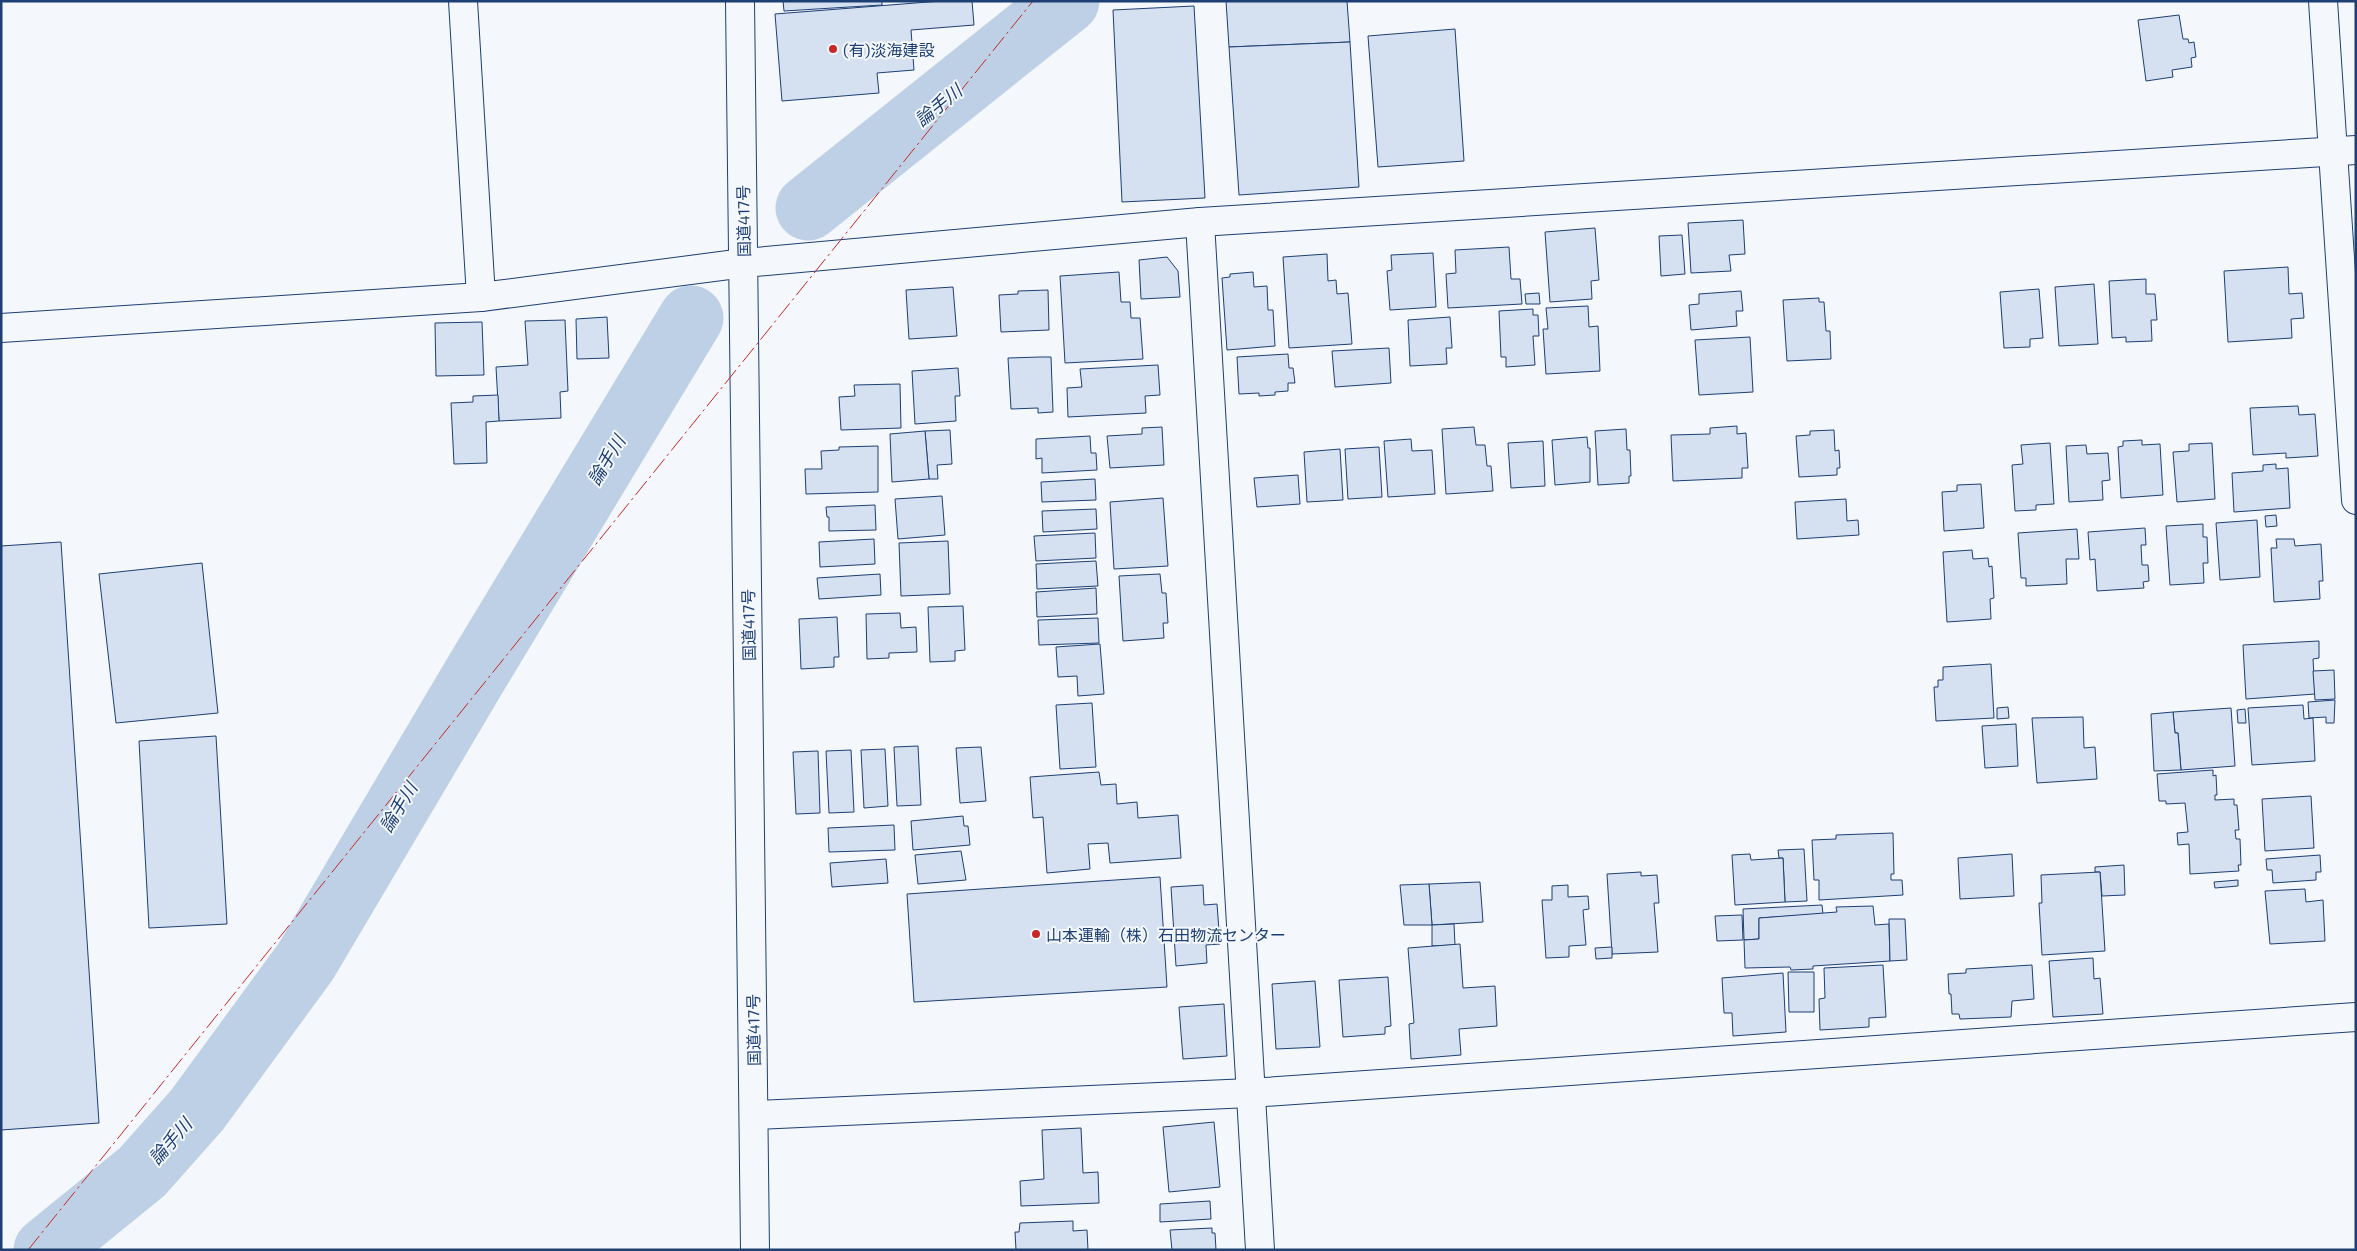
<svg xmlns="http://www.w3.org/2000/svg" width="2357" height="1251" font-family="'Exo 2','Noto Sans JP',sans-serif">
<rect width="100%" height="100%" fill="#f4f7fb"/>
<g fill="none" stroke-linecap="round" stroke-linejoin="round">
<g stroke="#bed0e5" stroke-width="65">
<path d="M 808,208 L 1067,1"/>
<path d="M 46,1250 L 142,1172 L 197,1110 L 306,961 L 474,677 L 691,318"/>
</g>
</g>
<g fill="#d5e0f0" stroke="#1d3f73">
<path d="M 783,1 L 882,1 L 882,5 L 784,11 Z"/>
<path d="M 941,1 L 972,1 L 974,25 L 911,30 L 914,70 L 877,73 L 879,93 L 782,101 L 775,14 Z"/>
<path d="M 1226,1 L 1347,1 L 1350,42 L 1229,47 Z"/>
<path d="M 1194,6 L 1205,198 L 1122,202 L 1113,10 Z"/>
<path d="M 2179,15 L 2183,39 L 2188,39 L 2189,43 L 2194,42 L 2196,57 L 2191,58 L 2192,67 L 2172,70 L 2173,77 L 2146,81 L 2138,20 Z"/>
<path d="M 1455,29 L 1464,161 L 1378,167 L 1368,36 Z"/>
<path d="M 1350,42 L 1359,187 L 1239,195 L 1229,47 Z"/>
<path d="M 1743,220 L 1745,254 L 1729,255 L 1731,271 L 1691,273 L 1688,223 Z"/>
<path d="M 1595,228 L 1599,280 L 1591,281 L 1592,299 L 1550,302 L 1545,232 Z"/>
<path d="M 1682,235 L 1685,274 L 1661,276 L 1659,236 Z"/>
<path d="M 1509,247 L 1511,279 L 1520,279 L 1522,304 L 1448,308 L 1446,274 L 1456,273 L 1455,250 Z"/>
<path d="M 1433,253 L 1436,307 L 1390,310 L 1387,271 L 1392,270 L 1391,255 Z"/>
<path d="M 1327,254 L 1328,281 L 1336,280 L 1337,294 L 1348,293 L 1352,344 L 1289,348 L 1283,257 Z"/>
<path d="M 1167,257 L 1178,271 L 1180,297 L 1141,299 L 1139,260 Z"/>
<path d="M 2288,267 L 2289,294 L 2302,293 L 2304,318 L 2291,319 L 2292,338 L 2228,342 L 2224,271 Z"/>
<path d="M 1119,272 L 1121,302 L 1130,302 L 1131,318 L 1140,318 L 1143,359 L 1065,363 L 1060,276 Z"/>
<path d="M 1253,272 L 1254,287 L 1267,286 L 1268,310 L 1273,310 L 1275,346 L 1227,350 L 1222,278 L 1230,277 L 1230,274 Z"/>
<path d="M 2146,279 L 2146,294 L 2155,294 L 2157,320 L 2151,320 L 2152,341 L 2126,342 L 2126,337 L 2112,338 L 2109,281 Z"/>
<path d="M 2094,284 L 2098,344 L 2059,346 L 2055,287 Z"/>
<path d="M 953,287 L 957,336 L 909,339 L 906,290 Z"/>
<path d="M 2039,289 L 2043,338 L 2030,339 L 2030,347 L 2004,348 L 2000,292 Z"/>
<path d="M 1048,290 L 1049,330 L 1001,332 L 999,295 L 1018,294 L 1018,291 Z"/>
<path d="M 1741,291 L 1743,311 L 1736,311 L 1737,326 L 1691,330 L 1689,305 L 1699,304 L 1699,294 Z"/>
<path d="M 1539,293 L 1540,304 L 1526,304 L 1525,294 Z"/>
<path d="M 1819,298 L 1819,302 L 1824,302 L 1826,331 L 1830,331 L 1831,359 L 1787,361 L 1783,300 Z"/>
<path d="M 1588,306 L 1589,327 L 1598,326 L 1600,371 L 1546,374 L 1543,329 L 1548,329 L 1546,308 Z"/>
<path d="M 1533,309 L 1533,315 L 1538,315 L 1539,336 L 1533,336 L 1535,365 L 1506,367 L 1506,357 L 1501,357 L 1499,311 Z"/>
<path d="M 607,317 L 609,358 L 577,359 L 576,319 Z"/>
<path d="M 1450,317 L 1452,348 L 1446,348 L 1447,364 L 1410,366 L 1408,320 Z"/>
<path d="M 565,320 L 568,391 L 560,392 L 561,418 L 499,421 L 496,367 L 528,365 L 525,321 Z"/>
<path d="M 482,322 L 484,375 L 436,376 L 435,323 Z"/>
<path d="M 1750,337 L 1753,392 L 1699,395 L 1695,340 Z"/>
<path d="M 1389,348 L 1391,383 L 1335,387 L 1332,351 Z"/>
<path d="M 1288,354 L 1289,368 L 1293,368 L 1295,383 L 1288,383 L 1288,391 L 1275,392 L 1275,395 L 1259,396 L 1259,393 L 1239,394 L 1237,357 Z"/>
<path d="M 1040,357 L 1051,357 L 1053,412 L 1038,413 L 1038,408 L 1011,409 L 1008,358 Z"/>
<path d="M 1158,365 L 1160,395 L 1145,396 L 1146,413 L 1068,417 L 1067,388 L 1082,387 L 1080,369 Z"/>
<path d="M 958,368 L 960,396 L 955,396 L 956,421 L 915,424 L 912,371 Z"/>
<path d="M 900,384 L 901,428 L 841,430 L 839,397 L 855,396 L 854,385 Z"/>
<path d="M 498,395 L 499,421 L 486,422 L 487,463 L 454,464 L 451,403 L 473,402 L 473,396 Z"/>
<path d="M 2298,406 L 2299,415 L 2315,414 L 2318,456 L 2286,458 L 2286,453 L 2253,455 L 2250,408 Z"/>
<path d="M 1737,426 L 1737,434 L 1746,433 L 1748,468 L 1742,468 L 1742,478 L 1673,481 L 1671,435 L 1710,434 L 1710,428 Z"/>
<path d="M 1162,427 L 1164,465 L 1110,468 L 1107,436 L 1142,434 L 1142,428 Z"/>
<path d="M 1474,427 L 1476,445 L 1485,445 L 1487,466 L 1491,466 L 1493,491 L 1446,494 L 1442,429 Z"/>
<path d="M 1626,429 L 1627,450 L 1630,450 L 1631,476 L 1629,476 L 1629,483 L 1598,485 L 1595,431 Z"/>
<path d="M 950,430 L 952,464 L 937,465 L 938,479 L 929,479 L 925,431 Z"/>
<path d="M 1834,430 L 1835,451 L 1839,450 L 1840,468 L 1837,468 L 1837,475 L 1799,477 L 1796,436 L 1810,435 L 1810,431 Z"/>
<path d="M 925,431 L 929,479 L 892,482 L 890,434 Z"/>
<path d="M 1090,436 L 1091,453 L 1096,453 L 1097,470 L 1042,473 L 1042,458 L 1036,459 L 1036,439 Z"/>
<path d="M 1587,437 L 1588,448 L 1590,448 L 1590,482 L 1555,485 L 1552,440 Z"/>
<path d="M 1411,439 L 1412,451 L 1432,450 L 1435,494 L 1388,497 L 1384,441 Z"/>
<path d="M 2142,440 L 2142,445 L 2160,444 L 2163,495 L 2121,498 L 2118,447 L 2123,446 L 2123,441 Z"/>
<path d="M 1543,441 L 1545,486 L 1511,488 L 1508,443 Z"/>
<path d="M 2050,443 L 2054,504 L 2036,505 L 2036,510 L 2015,511 L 2012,465 L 2023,464 L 2021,445 Z"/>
<path d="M 2212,443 L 2215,499 L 2177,502 L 2173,452 L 2189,451 L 2189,444 Z"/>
<path d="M 2086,445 L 2087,454 L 2108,453 L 2110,480 L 2102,481 L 2103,500 L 2069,502 L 2066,446 Z"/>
<path d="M 878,446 L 878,492 L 806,494 L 805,469 L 822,469 L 821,451 L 839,450 L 839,447 Z"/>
<path d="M 1379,447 L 1382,497 L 1348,499 L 1345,449 Z"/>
<path d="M 1340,449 L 1343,500 L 1307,502 L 1304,452 Z"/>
<path d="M 2276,464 L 2276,469 L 2288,468 L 2290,508 L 2234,512 L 2232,473 L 2263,471 L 2263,465 Z"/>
<path d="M 1298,475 L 1300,504 L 1257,507 L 1254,478 Z"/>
<path d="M 1095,479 L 1096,500 L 1042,502 L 1041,482 Z"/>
<path d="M 1981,484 L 1984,528 L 1944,531 L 1942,492 L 1957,491 L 1957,485 Z"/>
<path d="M 942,496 L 945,535 L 898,539 L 895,499 Z"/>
<path d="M 1163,498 L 1168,566 L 1114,569 L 1110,502 Z"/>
<path d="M 1846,499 L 1847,521 L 1858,520 L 1859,535 L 1797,539 L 1795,502 Z"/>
<path d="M 875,505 L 876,530 L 829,531 L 829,517 L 827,517 L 826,507 Z"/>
<path d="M 1096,509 L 1097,529 L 1043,532 L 1042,511 Z"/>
<path d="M 2276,515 L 2277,526 L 2266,527 L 2265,516 Z"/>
<path d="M 2257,520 L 2260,577 L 2220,580 L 2216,523 Z"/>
<path d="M 2203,524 L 2203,537 L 2207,537 L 2208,563 L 2203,563 L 2204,583 L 2170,585 L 2166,526 Z"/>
<path d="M 2145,528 L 2146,545 L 2141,545 L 2142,565 L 2148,565 L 2149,581 L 2143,582 L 2144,588 L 2097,591 L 2095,559 L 2090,560 L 2088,532 Z"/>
<path d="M 2077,529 L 2079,559 L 2066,559 L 2067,584 L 2026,586 L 2026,578 L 2021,578 L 2018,533 Z"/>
<path d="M 1095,533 L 1096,558 L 1036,561 L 1034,536 Z"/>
<path d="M 874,539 L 875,564 L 820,567 L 819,542 Z"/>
<path d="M 2276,539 L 2294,539 L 2295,546 L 2321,544 L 2323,581 L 2319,581 L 2320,599 L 2274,602 L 2271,548 L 2277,548 Z"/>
<path d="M 948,541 L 950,594 L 901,596 L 899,543 Z"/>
<path d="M 61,542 L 99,1123 L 1,1130 L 1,546 Z"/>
<path d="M 1972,550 L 1973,559 L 1988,558 L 1989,567 L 1992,566 L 1994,598 L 1990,599 L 1991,619 L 1947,622 L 1943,552 Z"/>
<path d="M 1096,561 L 1098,586 L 1037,589 L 1036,564 Z"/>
<path d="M 202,563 L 218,713 L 116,723 L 99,574 Z"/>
<path d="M 880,574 L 881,595 L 819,599 L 817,578 Z"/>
<path d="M 1160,574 L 1162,593 L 1166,593 L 1168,623 L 1163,623 L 1164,638 L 1123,641 L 1119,576 Z"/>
<path d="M 1096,588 L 1097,614 L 1037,617 L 1036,592 Z"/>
<path d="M 963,606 L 965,650 L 955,651 L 955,661 L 930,662 L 928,607 Z"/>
<path d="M 900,613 L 901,628 L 916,627 L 917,652 L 889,653 L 889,658 L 867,659 L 866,614 Z"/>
<path d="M 837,617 L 839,657 L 834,657 L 834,667 L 801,669 L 799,619 Z"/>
<path d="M 1098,618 L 1099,643 L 1039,645 L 1038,620 Z"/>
<path d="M 2319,641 L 2319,658 L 2313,659 L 2315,694 L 2246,699 L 2243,645 Z"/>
<path d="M 1100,644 L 1104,694 L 1078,696 L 1077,676 L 1058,677 L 1056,647 Z"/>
<path d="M 1991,664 L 1994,718 L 1936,721 L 1934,687 L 1938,687 L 1938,680 L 1943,680 L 1943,667 Z"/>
<path d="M 2334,670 L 2335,699 L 2315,700 L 2313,671 Z"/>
<path d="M 2335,700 L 2334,723 L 2326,723 L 2326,717 L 2309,718 L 2308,702 Z"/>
<path d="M 1092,703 L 1096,767 L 1060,769 L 1056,705 Z"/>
<path d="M 2303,705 L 2304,719 L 2313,718 L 2315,761 L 2252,765 L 2248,708 Z"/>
<path d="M 2008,707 L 2009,718 L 1997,719 L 1997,708 Z"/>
<path d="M 2231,708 L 2235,766 L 2181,770 L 2178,733 L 2175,733 L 2173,712 Z"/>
<path d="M 2245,709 L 2246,723 L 2238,723 L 2237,710 Z"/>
<path d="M 2173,712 L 2175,733 L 2178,733 L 2181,770 L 2154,771 L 2151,714 Z"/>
<path d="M 2083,717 L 2084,748 L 2095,747 L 2097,779 L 2037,783 L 2032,718 Z"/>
<path d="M 2016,724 L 2018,766 L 1985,768 L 1982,726 Z"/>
<path d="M 216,736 L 227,924 L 149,928 L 139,741 Z"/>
<path d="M 918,746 L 921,805 L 897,806 L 894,747 Z"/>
<path d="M 981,747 L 986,801 L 960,803 L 956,748 Z"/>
<path d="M 885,749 L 888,806 L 864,808 L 861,750 Z"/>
<path d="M 851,750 L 854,812 L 829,813 L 826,751 Z"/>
<path d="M 818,751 L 820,813 L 796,814 L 793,752 Z"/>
<path d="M 2213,770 L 2213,776 L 2216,775 L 2217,795 L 2215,795 L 2215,800 L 2234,799 L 2234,805 L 2237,805 L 2239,830 L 2235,830 L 2236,839 L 2240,839 L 2241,865 L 2238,865 L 2239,871 L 2190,874 L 2189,844 L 2178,845 L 2177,833 L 2188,832 L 2185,803 L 2166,804 L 2166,801 L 2159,801 L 2157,774 Z"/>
<path d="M 1099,772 L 1101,785 L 1116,784 L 1117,804 L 1137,802 L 1138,818 L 1178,815 L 1181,858 L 1110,863 L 1108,843 L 1088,844 L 1090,869 L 1047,873 L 1043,817 L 1033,818 L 1030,777 Z"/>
<path d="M 2311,796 L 2314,848 L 2265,851 L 2262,799 Z"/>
<path d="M 963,816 L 964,826 L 968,826 L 970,845 L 913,850 L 911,821 Z"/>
<path d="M 894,825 L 895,850 L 829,852 L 828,828 Z"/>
<path d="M 1893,833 L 1894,874 L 1891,874 L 1891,880 L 1902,880 L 1903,895 L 1819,900 L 1819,880 L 1814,880 L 1812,840 L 1836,839 L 1836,835 Z"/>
<path d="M 1804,849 L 1807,901 L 1785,902 L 1783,858 L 1779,858 L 1778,850 Z"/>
<path d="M 961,851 L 966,880 L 918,884 L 915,855 Z"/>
<path d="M 1750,854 L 1751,860 L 1783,858 L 1785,902 L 1735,905 L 1732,855 Z"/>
<path d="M 2012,854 L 2014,896 L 1960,899 L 1958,858 Z"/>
<path d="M 2320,855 L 2321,872 L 2316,872 L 2316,880 L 2273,883 L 2272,870 L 2267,870 L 2266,859 Z"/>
<path d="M 886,859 L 888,883 L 832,887 L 830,863 Z"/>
<path d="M 2124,865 L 2125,895 L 2102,896 L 2100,872 L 2095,872 L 2095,867 Z"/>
<path d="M 1641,872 L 1641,876 L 1657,875 L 1659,903 L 1654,903 L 1658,952 L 1612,954 L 1607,874 Z"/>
<path d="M 2100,872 L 2105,951 L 2042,955 L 2039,903 L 2042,903 L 2041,875 Z"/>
<path d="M 1160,877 L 1167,987 L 914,1002 L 907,894 Z"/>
<path d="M 2238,880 L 2238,886 L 2215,888 L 2214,882 Z"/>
<path d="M 1480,882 L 1483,922 L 1432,925 L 1429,884 Z"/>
<path d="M 1429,884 L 1432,925 L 1404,925 L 1400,885 Z"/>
<path d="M 1203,885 L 1204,905 L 1217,904 L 1220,944 L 1206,945 L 1207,963 L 1176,966 L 1171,887 Z"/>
<path d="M 1568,885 L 1568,897 L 1588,896 L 1589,909 L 1583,910 L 1586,945 L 1569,946 L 1569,957 L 1546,958 L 1542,900 L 1552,900 L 1552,886 Z"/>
<path d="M 2305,889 L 2306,902 L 2323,900 L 2325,941 L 2270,944 L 2265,891 Z"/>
<path d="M 1822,905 L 1823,914 L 1759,918 L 1759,939 L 1744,940 L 1743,909 Z"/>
<path d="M 1873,906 L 1875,925 L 1889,924 L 1890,961 L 1813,966 L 1813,969 L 1791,970 L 1790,967 L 1745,968 L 1744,940 L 1759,939 L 1759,918 L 1837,912 L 1836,907 Z"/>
<path d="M 1742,915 L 1743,940 L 1717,941 L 1715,916 Z"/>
<path d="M 1889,919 L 1905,919 L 1907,960 L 1890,961 Z"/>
<path d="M 1454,924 L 1455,945 L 1432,946 L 1432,925 Z"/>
<path d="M 1460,944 L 1463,988 L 1495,986 L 1497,1026 L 1459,1029 L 1461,1055 L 1411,1059 L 1409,1024 L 1414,1023 L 1408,948 Z"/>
<path d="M 1612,947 L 1612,958 L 1596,959 L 1595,948 Z"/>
<path d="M 2093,958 L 2094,979 L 2100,978 L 2103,1014 L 2053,1017 L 2049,961 Z"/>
<path d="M 1883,965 L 1886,1017 L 1869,1018 L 1869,1027 L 1820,1030 L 1819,999 L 1825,998 L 1824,968 Z"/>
<path d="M 2032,965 L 2034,999 L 2012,1001 L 2011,1017 L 1960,1019 L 1959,1014 L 1952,1014 L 1951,994 L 1949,994 L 1948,974 L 1966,973 L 1966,969 Z"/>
<path d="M 1788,972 L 1814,972 L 1814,1012 L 1789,1012 Z"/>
<path d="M 1783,973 L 1786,1032 L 1733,1036 L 1732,1013 L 1724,1013 L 1722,978 Z"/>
<path d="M 1388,977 L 1391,1026 L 1385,1027 L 1385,1034 L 1343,1037 L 1339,980 Z"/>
<path d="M 1315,981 L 1320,1047 L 1276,1049 L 1272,984 Z"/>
<path d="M 1224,1004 L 1227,1056 L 1183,1059 L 1179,1007 Z"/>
<path d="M 1214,1122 L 1220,1187 L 1169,1192 L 1163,1127 Z"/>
<path d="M 1081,1128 L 1083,1173 L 1098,1172 L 1099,1203 L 1021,1206 L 1020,1181 L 1044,1179 L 1042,1130 Z"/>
<path d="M 1210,1201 L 1211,1219 L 1160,1222 L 1160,1204 Z"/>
<path d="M 1073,1221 L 1073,1231 L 1087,1230 L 1088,1250 L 1016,1250 L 1015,1232 L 1019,1232 L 1020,1223 Z"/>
<path d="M 1212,1228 L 1212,1233 L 1215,1233 L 1216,1250 L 1172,1250 L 1170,1230 Z"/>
</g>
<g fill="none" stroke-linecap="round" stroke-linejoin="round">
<g stroke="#1d3f73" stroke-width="30">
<g id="street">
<path d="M 463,1 L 481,297"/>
<path d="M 2323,1 L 2356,500"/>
<path d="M 1200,222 L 1260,1250"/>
<path d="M 754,1115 L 1250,1093 L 2356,1017"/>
</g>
</g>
<g stroke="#1d3f73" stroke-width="30">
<path id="secondary" d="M 1,328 L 481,297 L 744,263 L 1200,222 L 2356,150"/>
</g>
<g stroke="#1d3f73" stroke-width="30">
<path id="highway" d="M 740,1 L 755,1250"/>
</g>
<use href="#street" stroke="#f4f7fb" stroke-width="28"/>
<use href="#secondary" stroke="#f4f7fb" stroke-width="28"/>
<use href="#highway" stroke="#f4f7fb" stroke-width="28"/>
<path stroke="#c62828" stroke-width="1" stroke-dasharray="18 4 2.5 4" stroke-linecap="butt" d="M 28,1250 L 1033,1"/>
</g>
<g fill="#c62828" stroke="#f4f7fb" stroke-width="2">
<circle cx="833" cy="49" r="5"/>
<circle cx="1036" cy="934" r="5"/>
</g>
<g text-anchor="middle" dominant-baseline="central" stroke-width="4" stroke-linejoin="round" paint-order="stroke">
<g font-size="16" fill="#1d3f73" stroke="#f4f7fb" text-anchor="start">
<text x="843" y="49">(有)淡海建設</text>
<text x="1046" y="934">山本運輸（株）石田物流センター</text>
</g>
<g font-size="16" fill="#1d3f73" stroke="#f4f7fb">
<text transform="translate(743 221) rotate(-91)">国道417号</text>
<text transform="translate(748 625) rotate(-91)">国道417号</text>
<text transform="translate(753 1030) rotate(-91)">国道417号</text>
</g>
<g font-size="18" font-style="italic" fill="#1d3f73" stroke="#f4f7fb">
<text transform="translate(938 105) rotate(-39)">論手川</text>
<text transform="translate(606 460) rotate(-59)">論手川</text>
<text transform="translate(398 807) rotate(-59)">論手川</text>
<text transform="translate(170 1141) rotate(-49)">論手川</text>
</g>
</g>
<rect width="2357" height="1251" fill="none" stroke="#1d3f73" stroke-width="5"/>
</svg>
